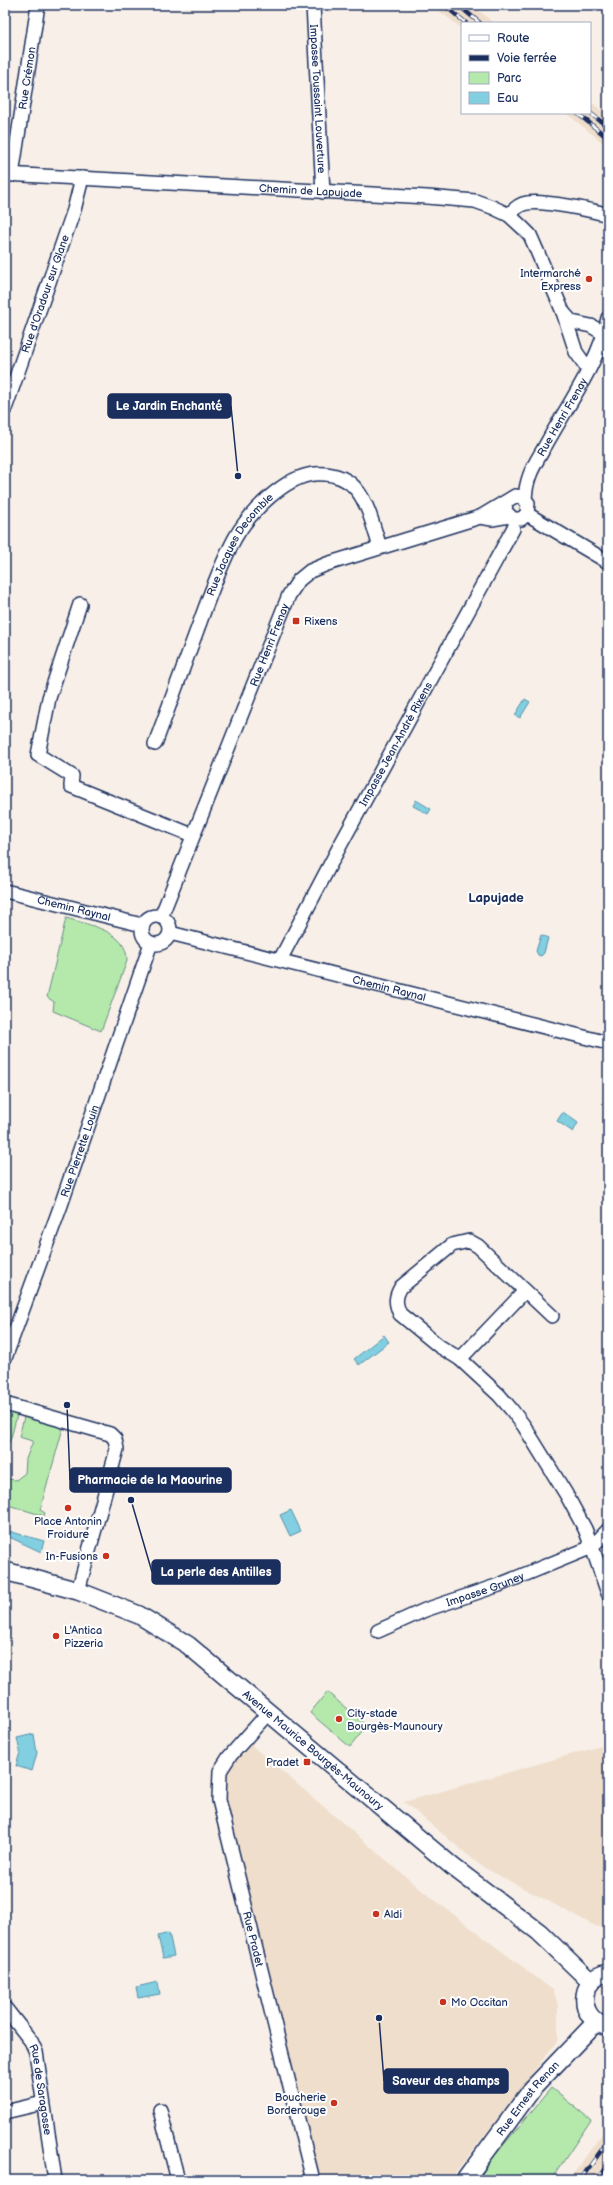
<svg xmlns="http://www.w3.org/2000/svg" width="613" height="2185" font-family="'Balsamiq Sans',sans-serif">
<rect width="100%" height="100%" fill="#f8f0e8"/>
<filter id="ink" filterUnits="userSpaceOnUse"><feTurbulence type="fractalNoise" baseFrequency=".025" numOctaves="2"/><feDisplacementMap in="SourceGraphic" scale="8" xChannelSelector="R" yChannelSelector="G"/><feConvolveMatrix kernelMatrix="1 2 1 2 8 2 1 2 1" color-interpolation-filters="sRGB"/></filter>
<g filter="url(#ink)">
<g fill="#efdecc">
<path d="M 432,5 L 472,5 L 494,23 L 462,23 L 462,29 Z"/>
<path d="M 590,101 L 608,116 L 608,147 L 566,113 L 590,113 Z"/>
<path d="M 249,1743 L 419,1888 L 554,1991 L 558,2006 L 558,2040 L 450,2180 L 320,2180 L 226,1803 L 224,1775 L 231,1763 Z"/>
<path d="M 608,1744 L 608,1924 L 597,1927 L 481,1866 L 404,1802 Z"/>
<path d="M 608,2125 L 608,2180 L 569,2180 Z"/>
</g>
<g fill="#b4e9ab" stroke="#688c84">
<path d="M 66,918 C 89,925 128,931 127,961 L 101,1031 L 53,1011 L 54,1002 L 47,997 Z"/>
<path d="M 5,1411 L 17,1415 L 11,1438 L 6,1447 L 5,1459 Z"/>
<path d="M 24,1417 L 63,1428 L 40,1510 L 45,1513 L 44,1516 L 5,1504 L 7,1479 L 16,1480 L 25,1473 L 26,1459 L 33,1441 L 19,1437 Z"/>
<path d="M 327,1692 L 367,1726 L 350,1747 L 310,1713 Z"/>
<path d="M 551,2088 L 591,2120 L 551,2180 L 478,2180 L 491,2160 Z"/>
</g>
<g fill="#81cfe0" stroke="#588fac">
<path d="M 525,699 L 530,702 L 520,718 L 515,715 Z"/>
<path d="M 416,800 L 431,809 L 428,814 L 413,806 Z"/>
<path d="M 541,935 L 548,938 L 544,953 L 541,956 L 538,955 L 536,951 Z"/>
<path d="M 563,1112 L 578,1123 L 573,1132 L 557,1121 Z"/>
<path d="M 384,1335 L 389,1342 L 359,1365 L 354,1359 Z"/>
<path d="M 291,1510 L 301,1531 L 290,1536 L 280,1515 Z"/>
<path d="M 5,1530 L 44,1541 L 41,1552 L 5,1535 Z"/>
<path d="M 34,1734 L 37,1753 L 32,1771 L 16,1766 L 20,1752 L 17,1738 Z"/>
<path d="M 169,1933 L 174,1956 L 163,1958 L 158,1936 Z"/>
<path d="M 158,1982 L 160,1994 L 138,1998 L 136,1987 Z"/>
</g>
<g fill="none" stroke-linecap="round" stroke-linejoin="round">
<g stroke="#1b2f5e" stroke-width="16">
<g id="minor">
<path id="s1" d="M 313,5 L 323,192"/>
<path id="s2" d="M 5,174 L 427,197 L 475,201 L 492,207 L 509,215 L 522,227 L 530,235 L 537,251 L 563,312 L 576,352 L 588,369"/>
<path id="s3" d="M 12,175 L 38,5"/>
<path d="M 509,215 C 513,210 519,204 527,203 C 543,200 592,210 608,215"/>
<path d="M 563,312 L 572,322 L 591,326 L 605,334"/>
<path id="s4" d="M 5,409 L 74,210 L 82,178"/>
<path id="s5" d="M 525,500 C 526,474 536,463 548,441 C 568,405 601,358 608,318"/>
<path d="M 527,514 L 608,562"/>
<path d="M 480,517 L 515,496 L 522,497 L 528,503 L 527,514 L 521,519 L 513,519 L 505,511 L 506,503"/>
<path d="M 80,604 L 49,698 L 38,755 L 72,776 L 71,786 L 192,835"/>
<path id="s6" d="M 155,744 C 170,703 185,663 200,622 C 210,594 221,564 235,538 C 249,513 285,476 315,474 C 363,471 368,511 380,547"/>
<path id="s7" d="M 5,891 L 142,925"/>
<circle cx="156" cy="930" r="14"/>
<path id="s8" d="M 161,917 L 289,595 L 299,580 L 310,571 L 327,564 L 480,517 L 492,519 L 509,516"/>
<path id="s9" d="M 170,933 L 608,1043"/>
<path id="s10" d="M 280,960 L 342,842 L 513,529"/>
<path id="s11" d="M 5,1358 L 61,1205 L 151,943"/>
<path d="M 460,1359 L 525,1291"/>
<path d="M 5,1404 L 110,1434 L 115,1439 L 117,1449 L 78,1591"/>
<path d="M 608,1530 L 592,1547 L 608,1593"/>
<path id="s12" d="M 378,1631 L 425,1610 L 499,1585 L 592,1547 L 585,1529 L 566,1494 L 524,1426 L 511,1409 L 499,1395 L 460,1359 L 439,1346 L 400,1314 C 395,1303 395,1297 401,1287 L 452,1245 L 469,1241 L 478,1246 L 552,1316"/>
<path id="s13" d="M 269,1712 L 229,1757 L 220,1771 L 219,1800 L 313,2180"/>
<path id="s14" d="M 5,2008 L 31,2041 L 36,2052 L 55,2180"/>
<path d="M 160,2110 L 178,2180"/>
<path d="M 5,2112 L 43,2103"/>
</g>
</g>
<g stroke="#1b2f5e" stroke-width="20">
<g id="tertiary">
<path id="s15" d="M 5,1571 L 78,1591 L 139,1615 L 188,1645 L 453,1867 L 539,1932 L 591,1982"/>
<path d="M 608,1973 C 577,1978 577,2020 608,2027"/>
<path id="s16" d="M 465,2180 L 533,2088 L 596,2022"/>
</g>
</g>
<use href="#minor" stroke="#fff" stroke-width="13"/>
<use href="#tertiary" stroke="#fff" stroke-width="17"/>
<g stroke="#1b2f5e" stroke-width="4.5">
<g id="rail">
<path d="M 444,5 L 466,23"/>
<path d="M 458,5 L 480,23"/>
<path d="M 577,113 L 608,138"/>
<path d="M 590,113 L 608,127"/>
<path d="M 580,2180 L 608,2141"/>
<path d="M 597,2180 L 608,2164"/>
<path d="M 607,2180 L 608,2178"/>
</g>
</g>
<use href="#rail" stroke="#fff" stroke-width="3" stroke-dasharray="9" stroke-linecap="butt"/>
</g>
</g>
<g fill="#c8321e" stroke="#fff" stroke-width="1.5">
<circle cx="589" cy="279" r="4"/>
<rect x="292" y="617" width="8" height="8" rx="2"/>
<circle cx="68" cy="1508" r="4"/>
<circle cx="106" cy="1556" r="4"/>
<circle cx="56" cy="1636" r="4"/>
<circle cx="339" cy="1719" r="4"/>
<rect x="303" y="1758" width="8" height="8" rx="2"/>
<circle cx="376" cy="1914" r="4"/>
<circle cx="443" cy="2002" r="4"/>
<circle cx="334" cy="2103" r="4"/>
</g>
<g text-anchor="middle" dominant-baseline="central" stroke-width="4" stroke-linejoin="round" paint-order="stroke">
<g font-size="11" fill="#1b2f5e" stroke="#fff">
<text stroke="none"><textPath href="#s3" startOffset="98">Rue Crémon</textPath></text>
<text stroke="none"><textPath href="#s1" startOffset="94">Impasse Toussaint Louverture</textPath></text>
<text stroke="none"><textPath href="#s2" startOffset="306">Chemin de Lapujade</textPath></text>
<text stroke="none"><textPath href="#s4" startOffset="122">Rue d'Oradour sur Glane</textPath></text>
<text stroke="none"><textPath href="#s5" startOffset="92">Rue Henri Frenay</textPath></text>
<text stroke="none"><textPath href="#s6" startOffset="218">Rue Jacques Decomble</textPath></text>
<text stroke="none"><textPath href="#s8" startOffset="293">Rue Henri Frenay</textPath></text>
<text stroke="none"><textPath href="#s10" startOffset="245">Impasse Jean-André Rixens</textPath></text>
<text stroke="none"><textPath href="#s7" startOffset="71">Chemin Raynal</textPath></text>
<text stroke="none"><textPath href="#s9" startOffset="226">Chemin Raynal</textPath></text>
<text stroke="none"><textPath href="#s11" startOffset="220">Rue Pierrette Louin</textPath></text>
<text stroke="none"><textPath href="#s12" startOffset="115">Impasse Gruney</textPath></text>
<text stroke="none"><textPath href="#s15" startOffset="362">Avenue Maurice Bourgès-Maunoury</textPath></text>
<text stroke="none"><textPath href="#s13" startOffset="249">Rue Pradet</textPath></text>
<text stroke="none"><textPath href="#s14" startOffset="92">Rue de Saragosse</textPath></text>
<text stroke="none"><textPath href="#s16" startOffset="103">Rue Ernest Renan</textPath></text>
</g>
<g font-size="11" fill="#1b2f5e" stroke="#fff" text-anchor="start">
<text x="581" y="273" text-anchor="end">Intermarché<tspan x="581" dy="13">Express</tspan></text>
<text x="304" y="621">Rixens</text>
<text x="68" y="1521" text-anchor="middle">Place Antonin<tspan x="68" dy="13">Froidure</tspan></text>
<text x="98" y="1556" text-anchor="end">In-Fusions</text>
<text x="64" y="1630">L'Antica<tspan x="64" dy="13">Pizzeria</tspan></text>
<text x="347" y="1713">City-stade<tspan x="347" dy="13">Bourgès-Maunoury</tspan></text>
<text x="299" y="1762" text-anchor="end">Pradet</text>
<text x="384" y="1914">Aldi</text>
<text x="451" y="2002">Mo Occitan</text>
<text x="326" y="2097" text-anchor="end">Boucherie<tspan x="326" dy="13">Borderouge</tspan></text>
</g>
<g font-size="13" font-weight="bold" fill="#1b2f5e" stroke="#fff">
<text x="496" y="898">Lapujade</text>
</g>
</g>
<path fill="none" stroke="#1b2f5e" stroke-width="1.5" d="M238 476L231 406M67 1405L70 1480M131 1500L152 1572M379 2018L384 2081"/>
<g fill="#1b2f5e" stroke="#fff" stroke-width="1.5">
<circle cx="238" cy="476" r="4"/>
<circle cx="67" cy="1405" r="4"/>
<circle cx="131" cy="1500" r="4"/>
<circle cx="379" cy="2018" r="4"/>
</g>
<g fill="#1b2f5e" stroke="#1b2f5e" stroke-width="1.5">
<rect x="108" y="394" width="123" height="24" rx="4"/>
<rect x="70" y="1468" width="161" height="24" rx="4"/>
<rect x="152" y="1560" width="128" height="24" rx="4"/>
<rect x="384" y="2069" width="124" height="24" rx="4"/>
</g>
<g font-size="12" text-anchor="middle" font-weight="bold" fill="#fff">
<text x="169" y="410">Le Jardin Enchanté</text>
<text x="150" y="1484">Pharmacie de la Maourine</text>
<text x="216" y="1576">La perle des Antilles</text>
<text x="446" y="2085">Saveur des champs</text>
</g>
<rect width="613" height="2185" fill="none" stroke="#fff" stroke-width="20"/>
<rect x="10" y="10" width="593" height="2165" fill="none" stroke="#1b2f5e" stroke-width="1.5" filter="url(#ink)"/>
<rect x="461" y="22" width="130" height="92" fill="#ffffff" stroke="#a4acbf"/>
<rect x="469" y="35" width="20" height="6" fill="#ffffff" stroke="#a4acbf"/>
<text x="497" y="42" font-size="12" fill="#1b2f5e">Route</text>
<rect x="469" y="55" width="20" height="6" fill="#1b2f5e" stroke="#a4acbf"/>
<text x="497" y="62" font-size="12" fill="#1b2f5e">Voie ferrée</text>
<rect x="469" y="72" width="20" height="12" fill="#b4e9ab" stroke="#a4acbf"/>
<text x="497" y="82" font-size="12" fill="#1b2f5e">Parc</text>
<rect x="469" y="92" width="20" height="12" fill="#81cfe0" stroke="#a4acbf"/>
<text x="497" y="102" font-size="12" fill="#1b2f5e">Eau</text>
</svg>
